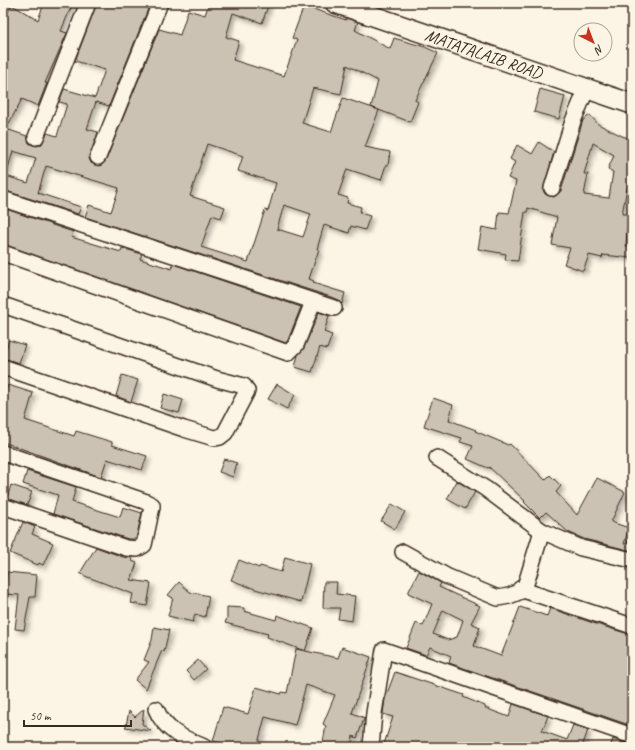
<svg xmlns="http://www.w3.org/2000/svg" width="635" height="750" font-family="Caveat,sans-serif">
<defs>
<filter id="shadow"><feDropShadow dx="3.5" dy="3.5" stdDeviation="2" flood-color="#0004"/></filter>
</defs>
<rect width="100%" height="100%" fill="#fcf5e5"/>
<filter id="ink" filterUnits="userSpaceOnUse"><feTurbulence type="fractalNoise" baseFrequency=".025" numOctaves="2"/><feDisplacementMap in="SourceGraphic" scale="8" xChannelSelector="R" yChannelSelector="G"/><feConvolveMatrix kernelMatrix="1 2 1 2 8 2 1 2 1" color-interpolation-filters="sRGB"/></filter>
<g filter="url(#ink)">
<g fill="#ccc2b3" stroke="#3b2a1e" fill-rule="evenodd" filter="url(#shadow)">
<path d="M 44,3 L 78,3 L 77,7 L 72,5 L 61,31 L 67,33 L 45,83 L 47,83 L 38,106 L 22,99 L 6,129 L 27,136 L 29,143 L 33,145 L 37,146 L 42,144 L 47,133 L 57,136 L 67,104 L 59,102 L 64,89 L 95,98 L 105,70 L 75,61 L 97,3 L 146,3 L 150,4 L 109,106 L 96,102 L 87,129 L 98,132 L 89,158 L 91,163 L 95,165 L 100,166 L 103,164 L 106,160 L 159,29 L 180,35 L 188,10 L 205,15 L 209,3 L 269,3 L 262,23 L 233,13 L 226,37 L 239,41 L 233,60 L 284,76 L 297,40 L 292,38 L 304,6 L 346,20 L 346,18 L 358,22 L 355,30 L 390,49 L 394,38 L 425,47 L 438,53 L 415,100 L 418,102 L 410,122 L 371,107 L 378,81 L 347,65 L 341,94 L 313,88 L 302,123 L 331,132 L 343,98 L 379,110 L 365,147 L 390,152 L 388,165 L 386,165 L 381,180 L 347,169 L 338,195 L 348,198 L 347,203 L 361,207 L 360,213 L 370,216 L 365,230 L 351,226 L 349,233 L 324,225 L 317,249 L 319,249 L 309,279 L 314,281 L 313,283 L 345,293 L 342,304 L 337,299 L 85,217 L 89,205 L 111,212 L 119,188 L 46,166 L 38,193 L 81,207 L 78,214 L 3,190 L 3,177 L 6,178 L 6,176 L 28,183 L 36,158 L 13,151 L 6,175 L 3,174 L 3,20 L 12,5 L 38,20 ZM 207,144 L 243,156 L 238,171 L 276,183 L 268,211 L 265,210 L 248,262 L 201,247 L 212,215 L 221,218 L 225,207 L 190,196 ZM 284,205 L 311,214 L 303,237 L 277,229 Z"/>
<path d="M 540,89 L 565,96 L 559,119 L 534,112 Z"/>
<path d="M 590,115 L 598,124 L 622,136 L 632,139 L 632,184 L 628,183 L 622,214 L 628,214 L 626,246 L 632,246 L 632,258 L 603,255 L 602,258 L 589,255 L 583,271 L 564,264 L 570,248 L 552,245 L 557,217 L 528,208 L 527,212 L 525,212 L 518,261 L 505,260 L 506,254 L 478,249 L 482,227 L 497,230 L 499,212 L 509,213 L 516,181 L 508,178 L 515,162 L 510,159 L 517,145 L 532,154 L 539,142 L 554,152 L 543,190 L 545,194 L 549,196 L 554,197 L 558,194 L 561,191 L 583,120 ZM 593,143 L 614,155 L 608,169 L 613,172 L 609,198 L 584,195 L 588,174 L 584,174 Z"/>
<path d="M 3,208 L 73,232 L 71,237 L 121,252 L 122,248 L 142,254 L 140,259 L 172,269 L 173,264 L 301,307 L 288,340 L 286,343 L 3,244 Z"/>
<path d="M 319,312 L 329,316 L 324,332 L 332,335 L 327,349 L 320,347 L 312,372 L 295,367 L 298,355 L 304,348 Z"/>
<path d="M 9,340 L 25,345 L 19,363 L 3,358 Z"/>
<path d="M 122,375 L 138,380 L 131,402 L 116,396 Z"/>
<path d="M 277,384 L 295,395 L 287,409 L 268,399 Z"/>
<path d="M 8,385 L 33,393 L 25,420 L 74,436 L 76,431 L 112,442 L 112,445 L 147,456 L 142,470 L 107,459 L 101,477 L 3,442 L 3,399 Z"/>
<path d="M 164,394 L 183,400 L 179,413 L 160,408 Z"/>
<path d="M 433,398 L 453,405 L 449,420 L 476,430 L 475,431 L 508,445 L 510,444 L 545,480 L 550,475 L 561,486 L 556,492 L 577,515 L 597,478 L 625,492 L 611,522 L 629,528 L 624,544 L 627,544 L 629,537 L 632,537 L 632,551 L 584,539 L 568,532 L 546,512 L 540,518 L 524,502 L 525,501 L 489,467 L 488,468 L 467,459 L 473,446 L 460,442 L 462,438 L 424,426 Z"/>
<path d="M 224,459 L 237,463 L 233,477 L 219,472 Z"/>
<path d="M 27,471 L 76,487 L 72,502 L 120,517 L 123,507 L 142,513 L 136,539 L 128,539 L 53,514 L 58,495 L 23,484 Z"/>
<path d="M 457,481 L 475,492 L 465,509 L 447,499 Z"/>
<path d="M 11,485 L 32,492 L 27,505 L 7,498 Z"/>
<path d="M 392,504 L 405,512 L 395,529 L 381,521 Z"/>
<path d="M 23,522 L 35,527 L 32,534 L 53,543 L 43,565 L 39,563 L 38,565 L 10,553 Z"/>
<path d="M 96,547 L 123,557 L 133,558 L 132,561 L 137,563 L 131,580 L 151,583 L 147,606 L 131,603 L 133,594 L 85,576 L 80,573 Z"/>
<path d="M 285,557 L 310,564 L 301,602 L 255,589 L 231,580 L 239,560 L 259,568 L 260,566 L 281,572 Z"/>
<path d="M 419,571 L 441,583 L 439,587 L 480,606 L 471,623 L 480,627 L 474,646 L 501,656 L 520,607 L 547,616 L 550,608 L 593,623 L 632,635 L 632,726 L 449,663 L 451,656 L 430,647 L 426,655 L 406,648 L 416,623 L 423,626 L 432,604 L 408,593 ZM 443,610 L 463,620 L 457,637 L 448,640 L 433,634 Z"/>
<path d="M 7,572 L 37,575 L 35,597 L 30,597 L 24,630 L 15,629 L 19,595 L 4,594 Z"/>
<path d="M 179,582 L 190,592 L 209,596 L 205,617 L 195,614 L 193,622 L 168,616 L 173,598 L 168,595 Z"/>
<path d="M 324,582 L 337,582 L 336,594 L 355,596 L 352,621 L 338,619 L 340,608 L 323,608 Z"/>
<path d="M 227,607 L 244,608 L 244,611 L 276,620 L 277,615 L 313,628 L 305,651 L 267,637 L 268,634 L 225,623 L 227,618 Z"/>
<path d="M 154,627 L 169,630 L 164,652 L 162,650 L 146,689 L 135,680 L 149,662 L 144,660 L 152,640 Z"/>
<path d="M 342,647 L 371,657 L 352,713 L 365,718 L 364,719 L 357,738 L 353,736 L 351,747 L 322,747 L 326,726 L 323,724 L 335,695 L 306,685 L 295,725 L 265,717 L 257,747 L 235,747 L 213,741 L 223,707 L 248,714 L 256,687 L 281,694 L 282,692 L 287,693 L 296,649 L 338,658 Z"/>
<path d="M 198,660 L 206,669 L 194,680 L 186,671 Z"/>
<path d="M 395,672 L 464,695 L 463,697 L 485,706 L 485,708 L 509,717 L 513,704 L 548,716 L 542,731 L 567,740 L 573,725 L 588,730 L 582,747 L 383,747 L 393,717 L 383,714 L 385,699 Z"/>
<path d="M 144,709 L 142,724 L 151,731 L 125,727 L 126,726 L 129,711 L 135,717 Z"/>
<path d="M 613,739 L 632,745 L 632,747 L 610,747 Z"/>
</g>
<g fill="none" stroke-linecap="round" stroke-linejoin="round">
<g stroke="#3b2a1e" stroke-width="18">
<g id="minor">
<path d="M 36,137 L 88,3"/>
<path d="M 98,157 L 160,3"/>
<path d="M 552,188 L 573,121 L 587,88"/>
<path d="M 3,199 L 334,308"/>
<path d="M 3,253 L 288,353 L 296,345 L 313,302"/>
<path d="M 3,305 L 217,379 L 244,386 L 247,391 L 225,433 L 220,437 L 214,438 L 184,429 L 3,367"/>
<path d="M 3,453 L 144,501 L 152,505 L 152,507 L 144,545 L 137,549 L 126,548 L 3,506"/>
<path d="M 437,458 L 486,489 L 542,531"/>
<path d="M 403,552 L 448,577 L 498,598 L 509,596 L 524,590 L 542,531 L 581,548 L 632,560"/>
<path d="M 520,589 L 632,626"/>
<path d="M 156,709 C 165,731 183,738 204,747"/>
<path d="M 371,747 L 374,713 L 384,650 L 632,736"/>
</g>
</g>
<g stroke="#3b2a1e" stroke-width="22">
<g id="major">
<path id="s1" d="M 335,3 L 632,104"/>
</g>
</g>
<use href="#minor" stroke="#fcf5e5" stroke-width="15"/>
<use href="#major" stroke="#fcf5e5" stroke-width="19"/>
</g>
</g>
<g text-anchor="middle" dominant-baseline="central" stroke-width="4" stroke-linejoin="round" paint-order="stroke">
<g font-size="17" fill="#3b2a1e" stroke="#fcf5e5">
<text stroke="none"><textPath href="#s1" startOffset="157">MATATALAIB ROAD</textPath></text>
</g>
</g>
<rect width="635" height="750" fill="none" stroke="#fcf5e5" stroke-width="16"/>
<rect x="8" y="8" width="619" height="734" fill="none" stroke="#3b2a1e" stroke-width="1.5" filter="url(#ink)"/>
<g transform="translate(593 42) rotate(138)"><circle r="19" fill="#fcf5e5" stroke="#afa495"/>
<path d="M0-3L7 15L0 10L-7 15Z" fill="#c8321e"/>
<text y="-6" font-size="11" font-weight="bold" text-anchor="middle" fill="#3b2a1e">N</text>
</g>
<path d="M24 720v6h107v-6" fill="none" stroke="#3b2a1e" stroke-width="2"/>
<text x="30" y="720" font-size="12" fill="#3b2a1e" stroke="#fcf5e5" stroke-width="3" paint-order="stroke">50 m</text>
</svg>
